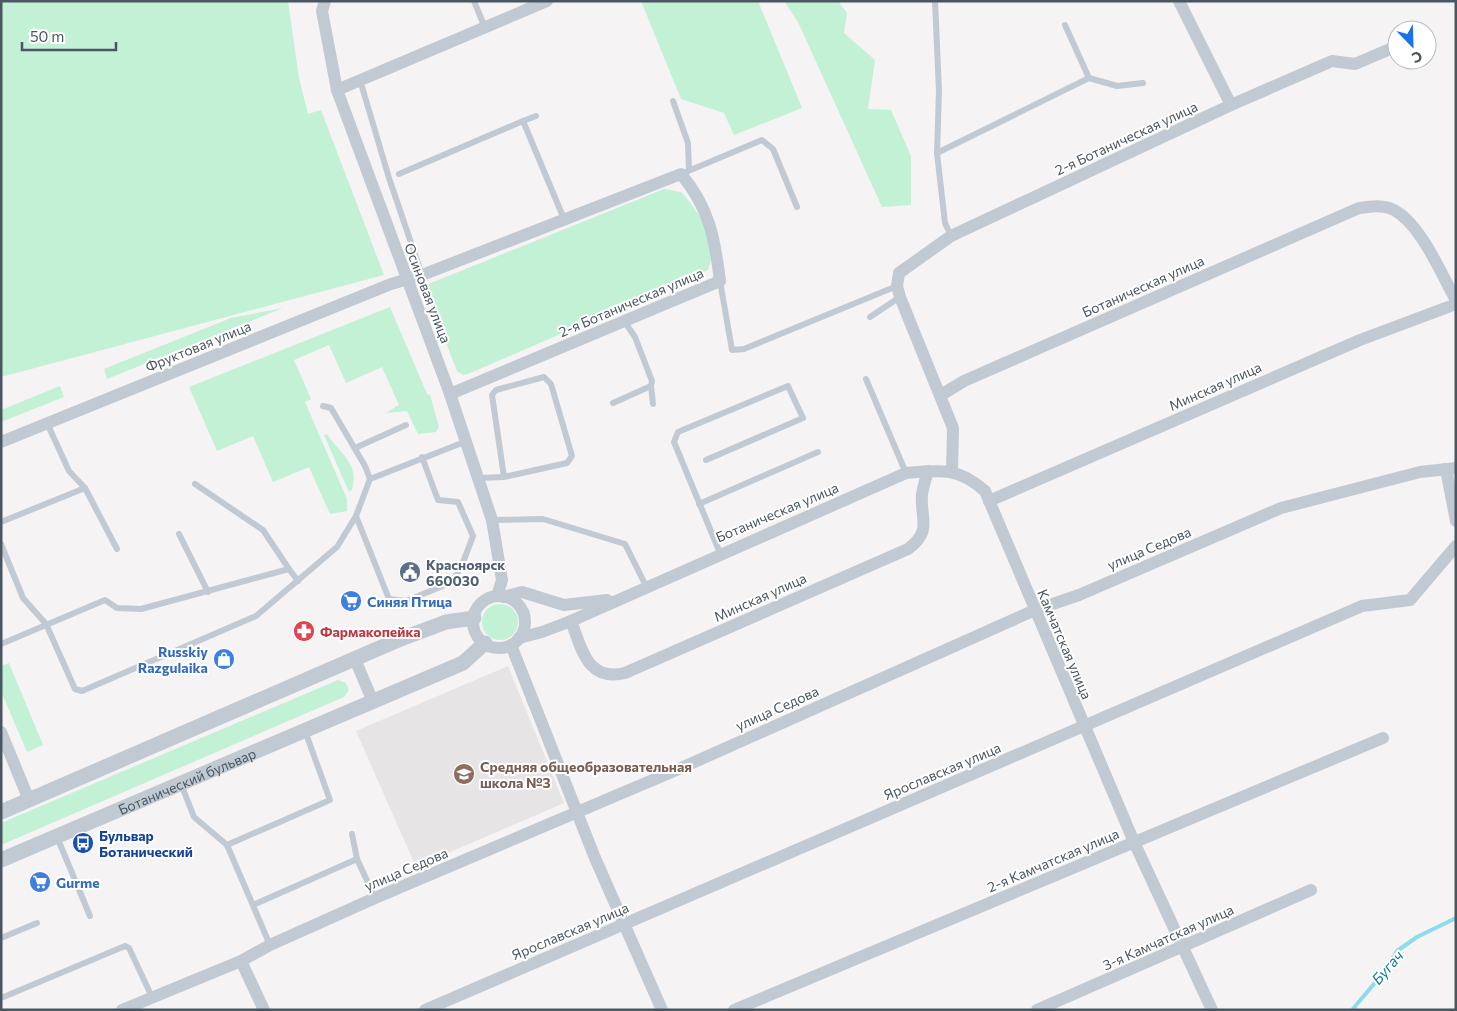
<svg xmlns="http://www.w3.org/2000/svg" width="1457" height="1011" font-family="Commissioner,sans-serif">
<rect width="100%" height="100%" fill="#f5f3f3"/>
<path fill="#e6e4e5" d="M 508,666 L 564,803 L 416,867 L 356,731 Z"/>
<g fill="#c3f1d5">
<path d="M 1,1 L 288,1 L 299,78 L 308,114 L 321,110 L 384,275 L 1,377 Z"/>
<path d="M 641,1 L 758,1 L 802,108 L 734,135 L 724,113 L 681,99 Z"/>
<path d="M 784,1 L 838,1 L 847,13 L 844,33 L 875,60 L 868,109 L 891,110 L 911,156 L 911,205 L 882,207 L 798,22 Z"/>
<path d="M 664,189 L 681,192 C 699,211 719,244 708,270 L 468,374 L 463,375 L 457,371 L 425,289 L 426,285 Z"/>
<path d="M 390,307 L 427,394 L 430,395 L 439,427 L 436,432 L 418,434 L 407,411 L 386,413 L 399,405 L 382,367 L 346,383 L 329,345 L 294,360 L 311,399 L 305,402 L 347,499 L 347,511 L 330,514 L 309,467 L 273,482 L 253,436 L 217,451 L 189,387 Z"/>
<path d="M 283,308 L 107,379 L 104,369 L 231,318 Z"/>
<path d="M 60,386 L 64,397 L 1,422 L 1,410 Z"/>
<path d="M 327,434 C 340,454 360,463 352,490 L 349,492 L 324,435 Z"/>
<circle cx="500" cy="622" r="18"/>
<path d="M 9,663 L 43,745 L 27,752 L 1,691 L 1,666 Z"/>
<path d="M 338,680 L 346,683 L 349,690 L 344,697 L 1,845 L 1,823 Z"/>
</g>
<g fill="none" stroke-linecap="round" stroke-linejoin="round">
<path stroke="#90daee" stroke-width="4" d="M 1352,1010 L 1384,972 L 1397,951 L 1417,937 L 1456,918"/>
<g stroke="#c1cad2" stroke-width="6">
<path d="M 474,1 L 485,28"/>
<path d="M 935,1 L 939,91 L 937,153"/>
<path d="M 1089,78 L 1117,86 L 1143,83"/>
<path d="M 360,80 L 389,178 L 422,275"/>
<path d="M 673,101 L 688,143 L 689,170"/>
<path d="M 523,121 L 536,116"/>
<path d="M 399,174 L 523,121 L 564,219"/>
<path d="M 681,174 L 762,140 L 773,149 L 797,207"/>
<path d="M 951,236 L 945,223 L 937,153 L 1089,78 L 1065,25"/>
<path d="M 720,281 L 732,350 L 744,349 L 897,286"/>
<path d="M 870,317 L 900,297"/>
<path d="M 866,379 L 906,473"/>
<path d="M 651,386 L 653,404"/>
<path d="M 613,403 L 651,386 L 652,381 L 635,337 L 624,321"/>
<path d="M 323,406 L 331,408 L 365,466 L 370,479"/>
<path d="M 47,423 L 69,471 L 85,488 L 117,549"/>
<path d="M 355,448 L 406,425"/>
<path d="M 706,460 L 803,418 L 788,386 L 678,432 L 674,442 L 720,553"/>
<path d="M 479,478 L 504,477 L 567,463 L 572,456 L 551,384 L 544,377 L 496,390 L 492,395 L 504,477"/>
<path d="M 195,484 L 263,530 L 289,569"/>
<path d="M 699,504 L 818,452"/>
<path d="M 356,516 L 389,599 L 406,601 L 452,582 L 462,565 L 473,536 L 458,502 L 438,500 L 422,457"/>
<path d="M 492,520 L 543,519 L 625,544 L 646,586"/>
<path d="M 1,522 L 85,488"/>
<path d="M 179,534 L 208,592"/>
<path d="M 1,544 L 23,598 L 46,624 L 75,689 L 82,691 L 256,616 L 337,547 L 356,516 L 370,479 L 467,441"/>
<path d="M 1,644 L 105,600 L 117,608 L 141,609 L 289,569 L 298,581"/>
<path d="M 181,784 L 194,817 L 227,845 L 270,945"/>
<path d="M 352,834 L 357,859 L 375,898"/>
<path d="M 57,837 L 90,916"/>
<path d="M 227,845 L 330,800 L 305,731"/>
<path d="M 253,905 L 357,859"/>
<path d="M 1,938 L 37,923"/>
<path d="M 1,998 L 125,946 L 129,948 L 152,997"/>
</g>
<g stroke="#c1cad2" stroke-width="12">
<path d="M 325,1 L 322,11 L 337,90 L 450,394 L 492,520 L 502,580 L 497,596"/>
<path d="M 1179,1 L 1231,105"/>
<path d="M 337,90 L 547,1"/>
<path d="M 941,395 L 964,381 L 1359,208 C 1371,207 1383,204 1394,210 C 1421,224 1441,274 1456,300"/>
<path d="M 1,442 L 391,284 L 422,275 L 681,174 C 709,207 715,239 720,281 L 450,394"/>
<path d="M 1446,469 L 1456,521"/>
<path d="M 952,471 L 953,428 L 900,297 L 897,286 L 899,273 L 951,236 L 1231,105 L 1332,61 L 1355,64 L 1397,46"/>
<path d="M 989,501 L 1360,340 L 1456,304"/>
<circle cx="499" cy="622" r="26"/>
<path d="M 503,597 L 522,592 L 564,605 L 607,600"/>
<path d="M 571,621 C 582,649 587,682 625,673 L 908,549 C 933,530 920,520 922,494 C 923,487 926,478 928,471"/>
<path d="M 519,638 L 542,632 L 571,621 L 906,473 C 940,470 958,467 985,491 L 1134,842 L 1212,1010"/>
<path d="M 511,645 L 595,858 L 662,1010"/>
<path d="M 355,659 L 373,702"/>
<path d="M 1,732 L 29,800"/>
<path d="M 241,961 L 264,1010"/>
<path d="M 122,1010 L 241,961 L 270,945 L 375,898 L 681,768 L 1035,610 L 1079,595 L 1281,508 L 1420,472 L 1456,468"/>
<path d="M 425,1010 L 1362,606 L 1410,600 L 1456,546"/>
<path d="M 734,1010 L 1383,738"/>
<path d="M 1037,1010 L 1311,890"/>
</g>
<g stroke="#c1cad2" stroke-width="15">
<path d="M 1,812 L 398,640 L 446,622 L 474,618"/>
<path id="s1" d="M 1,860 L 463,663 L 485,643"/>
</g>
</g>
<defs>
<g id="civic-disc" transform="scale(1.125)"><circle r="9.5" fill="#5c6f8a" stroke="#fff"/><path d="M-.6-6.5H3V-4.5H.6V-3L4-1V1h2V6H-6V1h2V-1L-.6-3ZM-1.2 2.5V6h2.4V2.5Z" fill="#fff"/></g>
<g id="supermarket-disc" transform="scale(1.125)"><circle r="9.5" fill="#3f7fe0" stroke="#fff"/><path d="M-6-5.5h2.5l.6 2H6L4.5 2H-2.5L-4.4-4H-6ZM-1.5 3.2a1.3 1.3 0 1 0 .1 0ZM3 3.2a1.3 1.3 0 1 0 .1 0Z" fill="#fff"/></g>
<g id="pharmacy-disc" transform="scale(1.125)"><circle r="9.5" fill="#e0444e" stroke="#fff"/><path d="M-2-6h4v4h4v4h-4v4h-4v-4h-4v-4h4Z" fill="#fff"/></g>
<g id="shop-disc" transform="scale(1.125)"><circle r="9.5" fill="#3f7fe0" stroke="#fff"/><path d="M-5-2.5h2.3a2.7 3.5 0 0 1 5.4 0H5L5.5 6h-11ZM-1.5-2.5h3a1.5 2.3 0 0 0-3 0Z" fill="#fff"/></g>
<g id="school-disc" transform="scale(1.125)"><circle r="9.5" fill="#8d6e63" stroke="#fff"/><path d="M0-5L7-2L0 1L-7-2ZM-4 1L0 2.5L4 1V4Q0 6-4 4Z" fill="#fff"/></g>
<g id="bus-disc" transform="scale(1.125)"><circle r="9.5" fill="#1a4fb4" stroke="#fff"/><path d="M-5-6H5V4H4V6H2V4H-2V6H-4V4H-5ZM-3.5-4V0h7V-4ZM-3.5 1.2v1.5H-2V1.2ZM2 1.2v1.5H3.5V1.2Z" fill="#fff"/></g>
</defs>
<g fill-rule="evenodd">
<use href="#civic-disc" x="410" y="572"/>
<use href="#supermarket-disc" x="351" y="601"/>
<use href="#pharmacy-disc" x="304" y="631"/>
<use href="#shop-disc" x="224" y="659"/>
<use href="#school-disc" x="464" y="774"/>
<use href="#bus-disc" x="83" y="843"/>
<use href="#supermarket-disc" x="40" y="882"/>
</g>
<g text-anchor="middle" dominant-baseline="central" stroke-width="4" stroke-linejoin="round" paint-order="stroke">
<g font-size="14" fill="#4a5661" stroke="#fff">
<text transform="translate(1126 138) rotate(-25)">2-я Ботаническая улица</text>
<text transform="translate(1143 286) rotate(-24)">Ботаническая улица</text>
<text transform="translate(428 293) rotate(69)">Осиновая улица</text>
<text transform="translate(631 302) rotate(-23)">2-я Ботаническая улица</text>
<text transform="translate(198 346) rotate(-22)">Фруктовая улица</text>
<text transform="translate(1215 386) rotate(-24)">Минская улица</text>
<text transform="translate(777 512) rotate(-23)">Ботаническая улица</text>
<text transform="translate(1149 548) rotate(-23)">улица Седова</text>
<text transform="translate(760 597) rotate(-24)">Минская улица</text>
<text transform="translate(1065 644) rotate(67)">Камчатская улица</text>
<text transform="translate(777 708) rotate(-24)">улица Седова</text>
<text transform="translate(942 771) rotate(-23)">Ярославская улица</text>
<text stroke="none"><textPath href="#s1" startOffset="202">Ботанический бульвар</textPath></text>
<text transform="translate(1053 860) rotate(-23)">2-я Камчатская улица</text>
<text transform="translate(406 869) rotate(-23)">улица Седова</text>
<text transform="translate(570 931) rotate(-23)">Ярославская улица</text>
<text transform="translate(1168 937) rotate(-24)">3-я Камчатская улица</text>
</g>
<g font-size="14" font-weight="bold" fill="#4e5e75" stroke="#fff" text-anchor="start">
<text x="426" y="564">Красноярск<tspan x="426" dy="16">660030</tspan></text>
</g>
<g font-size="14" font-weight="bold" fill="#366cbe" stroke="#fff" text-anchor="start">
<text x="367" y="601">Синяя Птица</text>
<text x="208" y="651" text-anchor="end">Russkiy<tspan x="208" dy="16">Razgulaika</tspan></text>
<text x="56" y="882">Gurme</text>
</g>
<g font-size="14" font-weight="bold" fill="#be3a42" stroke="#fff" text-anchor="start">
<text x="320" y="631">Фармакопейка</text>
</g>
<g font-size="14" font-weight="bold" fill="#785e54" stroke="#fff" text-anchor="start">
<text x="480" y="766">Средняя общеобразовательная<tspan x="480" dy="16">школа №3</tspan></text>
</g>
<g font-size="14" font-weight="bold" fill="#164399" stroke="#fff" text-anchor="start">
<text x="99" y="835">Бульвар<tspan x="99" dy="16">Ботанический</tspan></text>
</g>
<g font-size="15" font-style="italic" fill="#0c7c9b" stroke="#fff">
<text transform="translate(1387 967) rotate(-49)">Бугач</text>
</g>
</g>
<rect width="1457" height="1011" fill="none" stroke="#4a5661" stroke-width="5"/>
<g transform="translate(1412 45) rotate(157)"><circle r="24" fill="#ffffff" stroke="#b7bbc0"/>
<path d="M0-4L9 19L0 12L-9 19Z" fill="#1a73e8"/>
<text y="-8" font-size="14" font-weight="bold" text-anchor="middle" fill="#4a5661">С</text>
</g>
<path d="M22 42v8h94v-8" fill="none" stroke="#4a5661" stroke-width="2.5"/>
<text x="30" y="42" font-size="15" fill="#4a5661" stroke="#ffffff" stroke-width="4" paint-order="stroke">50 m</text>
</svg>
